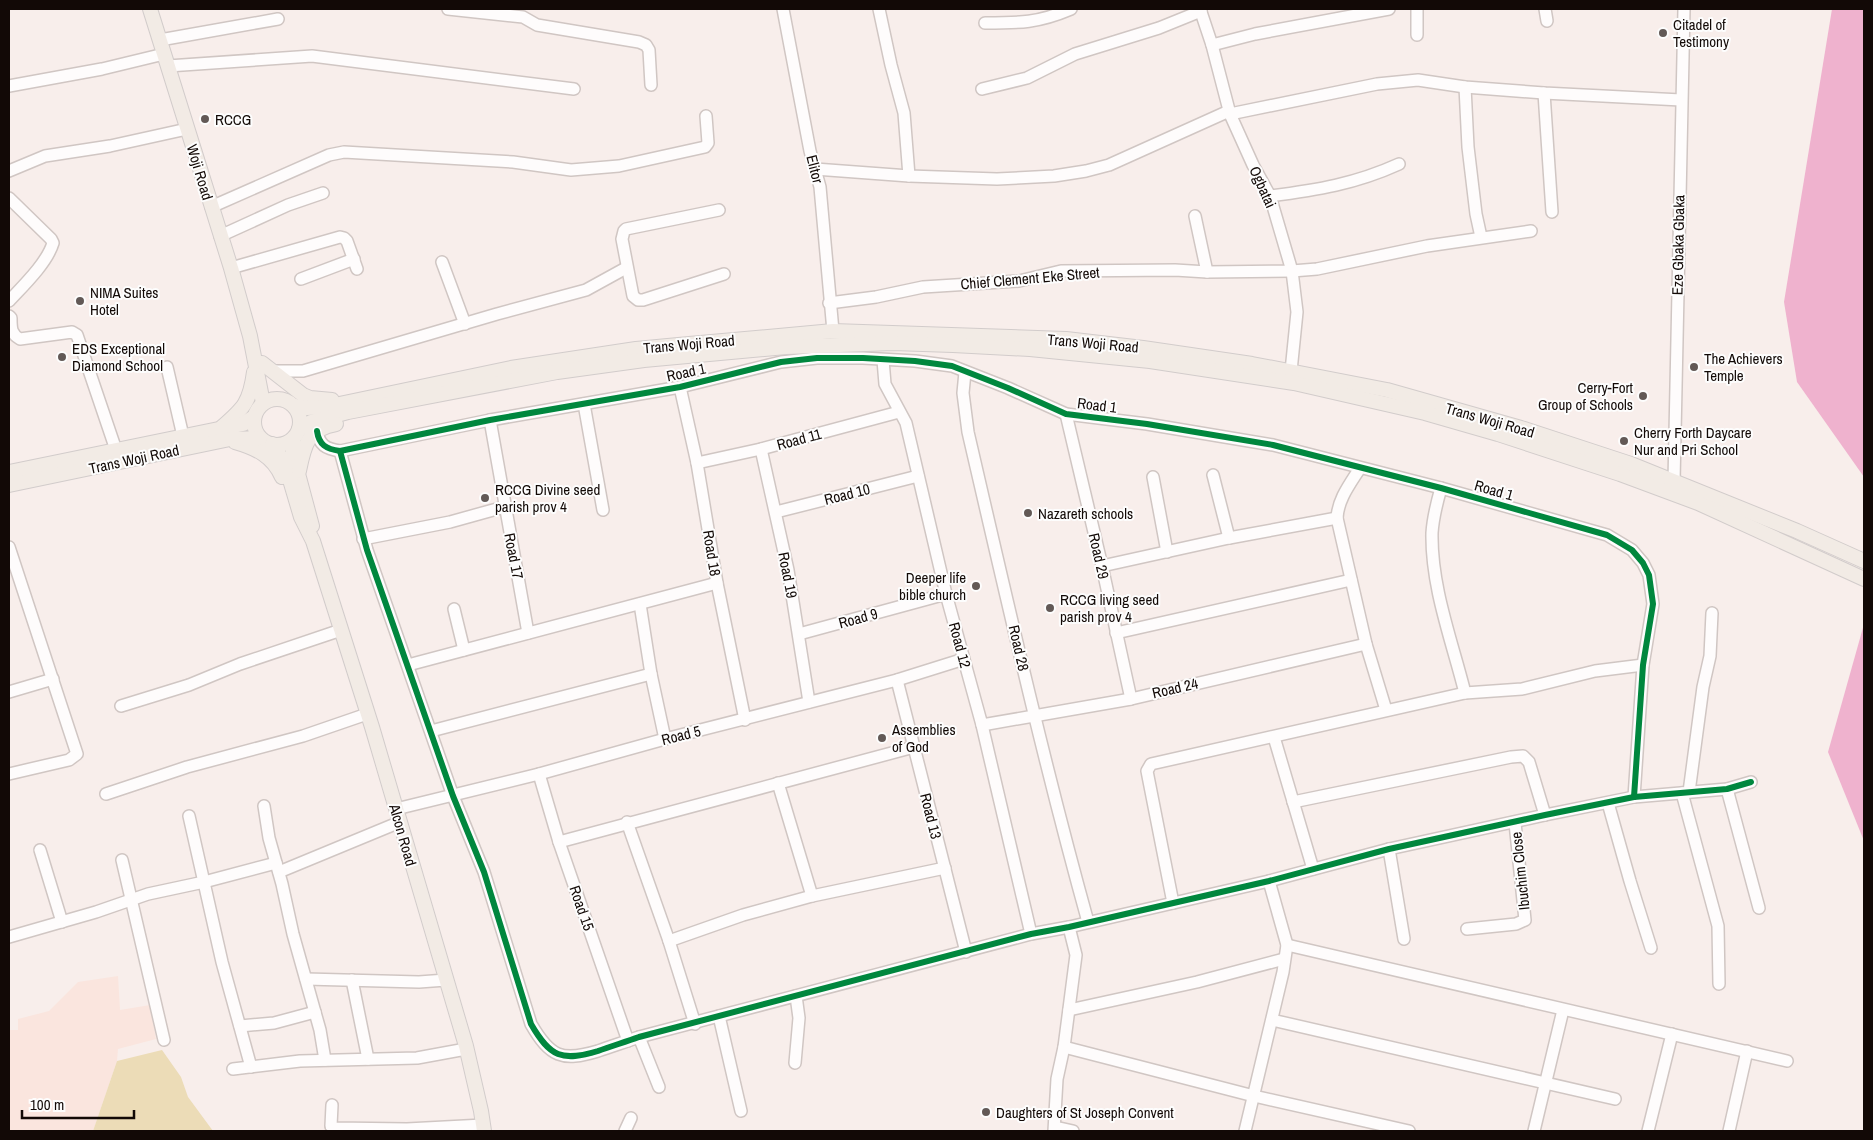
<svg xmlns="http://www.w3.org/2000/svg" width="1873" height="1140" font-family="'Archivo Narrow',sans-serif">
<rect width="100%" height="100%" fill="#f8eeeb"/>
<path fill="#fae5de" d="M 118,976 L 120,1010 L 150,1005 L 156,1039 L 118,1049 L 117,1061 L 93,1131 L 9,1131 L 9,1030 L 18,1030 L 18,1019 L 49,1011 L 78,982 Z"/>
<path fill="#ecdcb7" d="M 162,1050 L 181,1077 L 188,1097 L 213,1131 L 93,1131 L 117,1061 Z"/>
<g fill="#efb2ce">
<path d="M 1832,9 L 1864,9 L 1864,477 L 1797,382 L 1784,302 Z"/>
<path d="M 1864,624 L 1864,841 L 1828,752 Z"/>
</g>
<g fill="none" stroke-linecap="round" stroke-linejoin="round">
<g stroke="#d0c6c3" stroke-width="14">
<g id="minor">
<path d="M 448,9 L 523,17 L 537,25 L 639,42 L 646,45 L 649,50 L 651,85"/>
<path d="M 783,9 L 810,151 L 820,187 L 833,331"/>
<path d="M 879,9 L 891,65 L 904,113 L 909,176"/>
<path d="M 1200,9 L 1212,45 L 1230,114 L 1253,165 L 1270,196 L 1292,271 L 1297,312 L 1291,371"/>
<path d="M 1545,9 L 1547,21"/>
<path d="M 985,23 C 1020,23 1038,23 1071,9"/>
<path d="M 1417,35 L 1417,9"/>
<path d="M 160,40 L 278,19"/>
<path d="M 1212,45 L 1255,34 L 1389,9"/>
<path d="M 168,66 L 312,56 L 574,89"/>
<path d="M 9,86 L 102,69 L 164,54"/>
<path d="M 1465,87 L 1468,147 L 1476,214 L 1481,237"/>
<path d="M 982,89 L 1027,78 L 1075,54 L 1159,28 L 1201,11"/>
<path d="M 1544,93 L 1552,212"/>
<path d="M 1230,114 L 1377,84 L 1418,80 L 1465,87 L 1544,93 L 1681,100"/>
<path d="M 815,169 L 909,176 L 997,179 L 1054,176 L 1086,171 L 1109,165 L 1229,111"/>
<path d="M 9,171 L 45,156 L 110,146 L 187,129"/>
<path d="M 1270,196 C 1317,190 1355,184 1399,164"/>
<path d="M 9,198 L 51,239 L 53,243 C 47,263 23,286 9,301"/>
<path d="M 211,207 L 329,155 L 344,152 L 513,162 L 571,170 L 619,166 L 705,147 L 708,143 L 706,116"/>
<path d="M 719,210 L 626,229 L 624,231 L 622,239 L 633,296 L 638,300 L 643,300 L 724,274"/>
<path d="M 1195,216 L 1207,272"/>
<path d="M 220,236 L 288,205 L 323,193"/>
<path d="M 442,262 L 465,324"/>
<path d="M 231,268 L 340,237 L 344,238 L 347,241 L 357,269"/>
<path d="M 301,279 L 354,259"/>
<path d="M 829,303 L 876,297 L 923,287 L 1019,281 L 1061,271 L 1175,270 L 1207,272 L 1292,271 L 1317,269 L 1427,246 L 1531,231"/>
<path d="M 9,316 L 11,318 C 11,328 11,334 20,339 L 72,332 L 77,335 L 116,450"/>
<path d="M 883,360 L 885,384 L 906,423 L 946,594 L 982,725 L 1031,934"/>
<path d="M 167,367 L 183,436"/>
<path d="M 272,371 L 303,371 L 497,314 L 586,290 L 626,268"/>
<path d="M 965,372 L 963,393 L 968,432 C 1006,596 1043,760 1088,922"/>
<path d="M 680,387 L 697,463 L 717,583 L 745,720"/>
<path d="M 584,404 L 603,510"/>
<path d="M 1066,414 L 1102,566 L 1131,699"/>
<path d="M 490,420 L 528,633"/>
<path d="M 317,431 C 319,445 326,449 340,451 L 490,420 L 680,387 L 781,362 L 817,358 L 863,358 L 915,361 L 952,366 L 1008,388 L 1066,414 L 1147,424 L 1273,445 L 1441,488 L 1607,535 L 1632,550 L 1643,563 L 1649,575 L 1653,604 L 1643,665 L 1634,797"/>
<path d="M 761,449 L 788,570 L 809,702"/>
<path d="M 340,451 L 367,550 L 453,796 L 484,872 L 531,1024 C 550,1057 562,1062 598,1051 C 612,1046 625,1042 639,1037 L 1031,934 L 1069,927 L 1269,881 L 1389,849 L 1545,815 L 1634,797 L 1727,789 L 1751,782"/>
<path d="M 697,463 L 761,449 L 899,412"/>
<path d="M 1360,468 C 1350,484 1338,499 1337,518 L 1366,644 L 1386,710"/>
<path d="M 1213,475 L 1229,538"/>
<path d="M 1153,477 L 1167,552"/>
<path d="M 1674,481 L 1684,9"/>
<path d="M 1441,488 C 1437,502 1433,518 1432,533 C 1431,587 1452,641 1465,693"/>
<path d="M 776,512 L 918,476"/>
<path d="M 363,539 L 450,522 L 504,507"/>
<path d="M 9,547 L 77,754 L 69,760 L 9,774"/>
<path d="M 1102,566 L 1229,538 L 1337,518"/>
<path d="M 640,604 L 651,674 L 665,739"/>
<path d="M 454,609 L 464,650"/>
<path d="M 1116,633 L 1351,580"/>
<path d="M 799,634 L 946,594"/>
<path d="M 408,665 L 717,583"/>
<path d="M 897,680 L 966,952"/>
<path d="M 9,692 L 53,679"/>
<path d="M 121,706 L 189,685 L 240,664 L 341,630"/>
<path d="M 982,725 L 1131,699 L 1366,644"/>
<path d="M 431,731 L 651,674"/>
<path d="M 1274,737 L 1313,869"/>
<path d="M 539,774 L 559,842 L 628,1041"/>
<path d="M 778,783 L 812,896"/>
<path d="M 1727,789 L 1759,908"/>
<path d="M 1689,792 L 1703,687 L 1710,656 L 1712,613"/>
<path d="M 1682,793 L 1718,926 L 1719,984"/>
<path d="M 106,794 L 187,767 L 303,736 L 367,714"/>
<path d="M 1293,802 L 1511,757 L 1523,756 L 1529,762 L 1545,815"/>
<path d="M 1608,803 L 1630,881 L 1651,948"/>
<path d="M 264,806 L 269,838 L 282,884 L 293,934 L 320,1030 L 325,1060"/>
<path d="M 396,809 L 539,774 L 665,739 L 897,680 L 964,659"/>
<path d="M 189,816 L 222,962 L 251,1067"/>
<path d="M 627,822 L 669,941 L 695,1024"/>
<path d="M 559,842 L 914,747"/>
<path d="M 1389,849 L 1404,939"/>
<path d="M 40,850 L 62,922"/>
<path d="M 122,860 L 164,1040"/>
<path d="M 279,872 L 400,822"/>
<path d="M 1173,903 L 1147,771 L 1151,764 L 1465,693 L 1522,689 L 1595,671 L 1643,665"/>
<path d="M 1467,929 L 1516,924 L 1525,920 L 1515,823"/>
<path d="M 9,937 L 96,912 L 148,894 L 204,882 L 276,863"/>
<path d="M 669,941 L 743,915 L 812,896 L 945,868"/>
<path d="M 1287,945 L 1787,1061"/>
<path d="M 306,979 L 419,982 L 446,980"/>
<path d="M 352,980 L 368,1059"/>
<path d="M 1069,1010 L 1197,982 L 1284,959"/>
<path d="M 719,1016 L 741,1111"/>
<path d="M 1272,1020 L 1615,1099"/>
<path d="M 240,1026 L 274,1023 L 315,1012"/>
<path d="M 639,1037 L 659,1087"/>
<path d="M 1064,1047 L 1254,1096 L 1409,1131"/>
<path d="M 795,1063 L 799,1018 L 796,996"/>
<path d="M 233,1069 L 300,1061 L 417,1058 L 466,1049"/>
<path d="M 332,1105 L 331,1126 L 334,1128 L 407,1129 L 483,1125"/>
<path d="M 1055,1127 L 1073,1131"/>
<path d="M 625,1131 L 631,1118"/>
<path d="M 1054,1131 L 1057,1079 L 1064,1047 L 1076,955 L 1069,927"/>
<path d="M 1245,1131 L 1283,972 L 1287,945 L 1269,881"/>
<path d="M 1534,1131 L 1563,1010"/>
<path d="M 1648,1131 L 1672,1034"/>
<path d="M 1729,1131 L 1747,1051"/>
</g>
</g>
<g stroke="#d2cccb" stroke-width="16">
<g id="major">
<path d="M 150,9 L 231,268 L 250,336 L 263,403"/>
<path d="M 262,363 L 303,395 L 310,398 L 332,400"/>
<circle cx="277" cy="422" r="23"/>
<path d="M 294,406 L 307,408 L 325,407 L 511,368 L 636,349 L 689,344 L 833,331 L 1066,339 L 1143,348 L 1252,364 L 1387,390 L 1521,428 L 1631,464 L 1797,531 L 1864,561"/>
<path d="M 222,427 C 244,408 250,402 254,372"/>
<path d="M 299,429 L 311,422 L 348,412 L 557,372 L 644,360 L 786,347 L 893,343 L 953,345 L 1030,349 L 1150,361 L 1294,383 L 1425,413 L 1498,434 L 1620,474 L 1698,503 L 1864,579"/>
<path d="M 293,439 L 293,455 L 312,526"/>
<path d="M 235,442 C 256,448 273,456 282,477"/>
<path d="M 272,444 L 285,463 L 301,517 L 313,541 L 372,727 L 466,1046 L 481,1111 L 484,1131"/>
<path d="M 299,471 C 304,446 307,429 336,424"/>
<path d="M 9,472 L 243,424 L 254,417"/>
<path d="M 9,485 L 230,439 L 260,438"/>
</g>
</g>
<use href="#minor" stroke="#fefcfc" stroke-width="11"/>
<use href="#major" stroke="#f2ebe5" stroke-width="14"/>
<g stroke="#fdfdfd" stroke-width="9">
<g id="cycleway">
<path d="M 317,431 C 319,445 326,449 340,451 L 490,420 L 680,387 L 781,362 L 817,358 L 863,358 L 915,361 L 952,366 L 1008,388 L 1066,414 L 1147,424 L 1273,445 L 1441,488 L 1607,535 L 1632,550 L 1643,563 L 1649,575 L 1653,604 L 1643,665 L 1634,797"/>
<path d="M 340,451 L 367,550 L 453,796 L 484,872 L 531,1024 C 550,1057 562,1062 598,1051 C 612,1046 625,1042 639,1037 L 1031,934 L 1069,927 L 1269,881 L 1389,849 L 1545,815 L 1634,797 L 1727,789 L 1751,782"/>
</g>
</g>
<use href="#cycleway" stroke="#00873e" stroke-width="6"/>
</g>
<g fill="#625956" stroke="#fdfdfd" stroke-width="2">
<circle cx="1663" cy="33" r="5"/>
<circle cx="205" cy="119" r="5"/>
<circle cx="80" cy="301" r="5"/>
<circle cx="62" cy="357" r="5"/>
<circle cx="1694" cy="367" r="5"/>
<circle cx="1643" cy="396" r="5"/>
<circle cx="1624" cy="441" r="5"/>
<circle cx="485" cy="498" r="5"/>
<circle cx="1028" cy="513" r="5"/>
<circle cx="976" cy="586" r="5"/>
<circle cx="1050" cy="608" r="5"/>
<circle cx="882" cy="738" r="5"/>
<circle cx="986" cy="1112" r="5"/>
</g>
<g text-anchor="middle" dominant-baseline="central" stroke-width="4" stroke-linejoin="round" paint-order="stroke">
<g font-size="15" fill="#120906" stroke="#fdfdfd" text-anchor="start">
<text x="1673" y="24">Citadel of<tspan x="1673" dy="17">Testimony</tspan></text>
<text x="215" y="119">RCCG</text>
<text x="90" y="292">NIMA Suites<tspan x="90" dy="17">Hotel</tspan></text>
<text x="72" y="348">EDS Exceptional<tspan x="72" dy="17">Diamond School</tspan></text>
<text x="1704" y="358">The Achievers<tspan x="1704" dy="17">Temple</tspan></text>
<text x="1633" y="387" text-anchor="end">Cerry-Fort<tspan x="1633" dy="17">Group of Schools</tspan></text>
<text x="1634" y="432">Cherry Forth Daycare<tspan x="1634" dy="17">Nur and Pri School</tspan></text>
<text x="495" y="489">RCCG Divine seed<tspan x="495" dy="17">parish prov 4</tspan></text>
<text x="1038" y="513">Nazareth schools</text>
<text x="966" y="577" text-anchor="end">Deeper life<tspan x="966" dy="17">bible church</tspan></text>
<text x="1060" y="599">RCCG living seed<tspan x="1060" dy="17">parish prov 4</tspan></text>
<text x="892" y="729">Assemblies<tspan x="892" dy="17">of God</tspan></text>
<text x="996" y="1112">Daughters of St Joseph Convent</text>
</g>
<g font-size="15" fill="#120906" stroke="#fdfdfd">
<text transform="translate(815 169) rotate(76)">Elitor</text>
<text transform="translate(200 172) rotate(73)">Woji Road</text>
<text transform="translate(1263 187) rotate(66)">Ogbatai</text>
<text transform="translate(1678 245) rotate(-89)">Eze Gbaka Gbaka</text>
<text transform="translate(1030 278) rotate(-5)">Chief Clement Eke Street</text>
<text transform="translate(1093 343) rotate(5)">Trans Woji Road</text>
<text transform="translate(689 344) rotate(-5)">Trans Woji Road</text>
<text transform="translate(686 372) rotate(-12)">Road 1</text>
<text transform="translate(1097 405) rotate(7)">Road 1</text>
<text transform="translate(1490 420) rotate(16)">Trans Woji Road</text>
<text transform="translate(799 439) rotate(-15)">Road 11</text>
<text transform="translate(134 459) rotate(-12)">Trans Woji Road</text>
<text transform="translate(1494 490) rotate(16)">Road 1</text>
<text transform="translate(847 494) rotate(-14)">Road 10</text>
<text transform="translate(712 553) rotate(81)">Road 18</text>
<text transform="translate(514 556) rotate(79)">Road 17</text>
<text transform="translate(1099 556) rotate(77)">Road 29</text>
<text transform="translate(788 575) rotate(79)">Road 19</text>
<text transform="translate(858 618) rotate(-15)">Road 9</text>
<text transform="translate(960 645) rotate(75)">Road 12</text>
<text transform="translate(1019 648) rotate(77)">Road 28</text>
<text transform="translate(1175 688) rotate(-13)">Road 24</text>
<text transform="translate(681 735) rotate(-14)">Road 5</text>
<text transform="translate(931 816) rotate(76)">Road 13</text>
<text transform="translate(403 835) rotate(74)">Alcon Road</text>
<text transform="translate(1520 871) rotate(-96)">Ibuchim Close</text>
<text transform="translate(582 908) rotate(71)">Road 15</text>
</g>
</g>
<rect width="1873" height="1140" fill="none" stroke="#120906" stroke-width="20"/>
<path d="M22 1110v8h112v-8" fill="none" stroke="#120906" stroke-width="2.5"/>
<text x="30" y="1110" font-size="15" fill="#120906" stroke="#fdfdfd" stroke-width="4" paint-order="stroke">100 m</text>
</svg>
